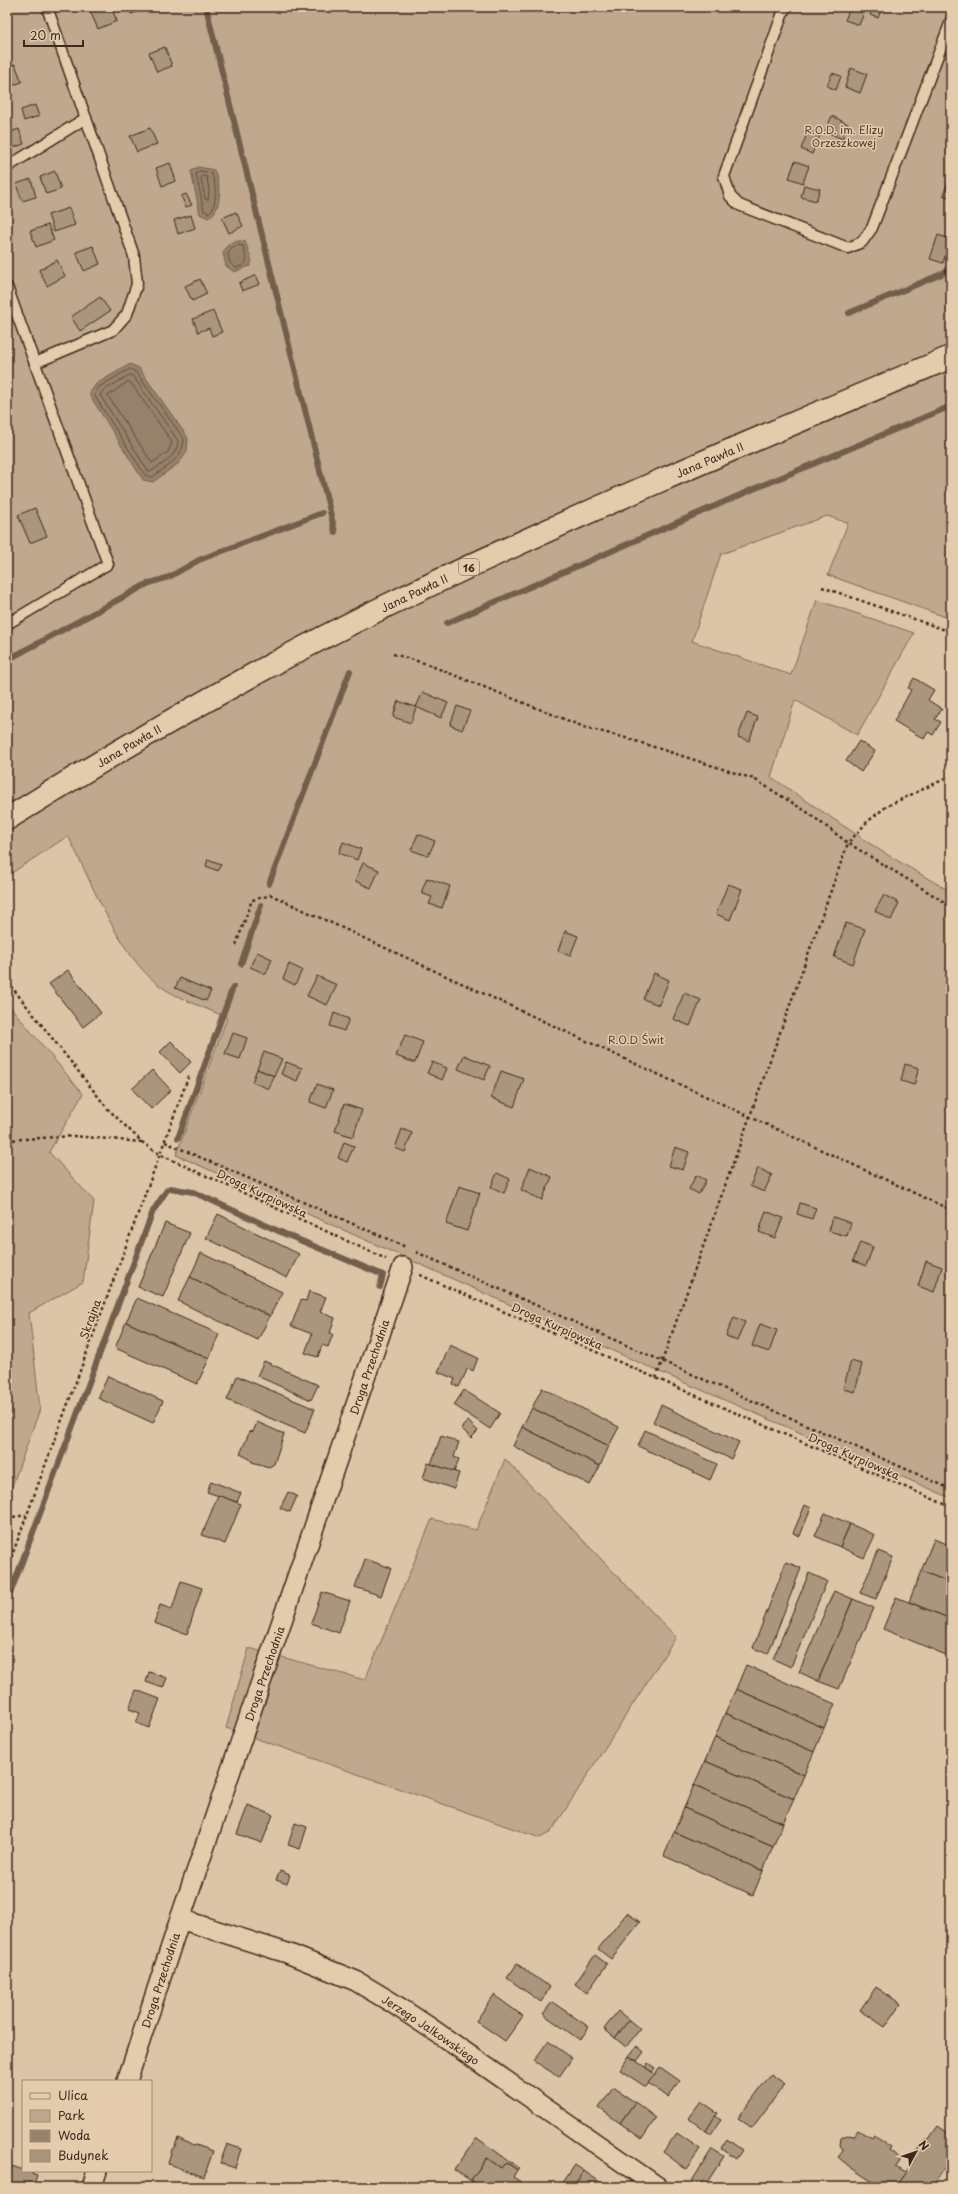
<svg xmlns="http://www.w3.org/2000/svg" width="958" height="2194" font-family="'Playpen Sans',sans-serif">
<rect width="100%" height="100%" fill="#dcc5a6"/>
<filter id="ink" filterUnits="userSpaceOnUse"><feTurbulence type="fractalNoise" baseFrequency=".025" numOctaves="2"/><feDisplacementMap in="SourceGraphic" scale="8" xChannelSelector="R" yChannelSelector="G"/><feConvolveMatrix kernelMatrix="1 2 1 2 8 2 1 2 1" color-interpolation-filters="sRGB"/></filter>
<g filter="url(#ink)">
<g fill="#bfa88d" stroke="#7d6956">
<path d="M 7,7 L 951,7 L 951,619 L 828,575 L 848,523 L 827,516 L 721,554 L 692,641 L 791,675 L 817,600 L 914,633 L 857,735 L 795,700 L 771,777 L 881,851 L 951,892 L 951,1498 L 669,1376 L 176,1155 L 227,1018 C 207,1008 181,1000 163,988 C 119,958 92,882 68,836 L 7,876 Z"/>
<path d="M 7,1003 L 83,1094 L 49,1152 L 94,1201 L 83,1282 L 29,1313 L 40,1409 L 7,1500 Z"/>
<path d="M 505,1459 L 676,1637 L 551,1832 L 540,1838 L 226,1728 L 249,1648 L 365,1680 L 432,1519 L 476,1530 Z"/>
</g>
<g fill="#96816a" stroke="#725e4c">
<path d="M 198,167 L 214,170 C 221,183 223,210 208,218 L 200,214 L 191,171 Z"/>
<path d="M 238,241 L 245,241 L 252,261 L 250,266 L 234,272 L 226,266 L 223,253 L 228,244 Z"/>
<path d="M 130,364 L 139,368 L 188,438 L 187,452 L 179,463 L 153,482 L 143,480 L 89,394 L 96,384 Z"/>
</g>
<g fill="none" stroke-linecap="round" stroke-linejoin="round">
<g stroke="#5f4d3c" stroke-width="1">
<path d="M 200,171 L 211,173 C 216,181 218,207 209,213 L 204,211 L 196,174 Z"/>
<path d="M 203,176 L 207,177 L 209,191 L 208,200 L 205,199 L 201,178 Z"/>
<path d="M 238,245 L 243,246 L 247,261 L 242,266 L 236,268 L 230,263 L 228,254 L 231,248 Z"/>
<path d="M 130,369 L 136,372 L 184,439 C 183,458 167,467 152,477 L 145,475 L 94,395 L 99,387 Z"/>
<path d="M 130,375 L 133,376 L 178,441 C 178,456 162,464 150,472 L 148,471 L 100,395 L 103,391 Z"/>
<path d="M 128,382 L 131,383 L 172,442 L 168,452 L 152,463 L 108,396 Z"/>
</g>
<g stroke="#725e4c" stroke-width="6">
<path d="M 206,7 L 335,532"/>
<path d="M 849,313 L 951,270"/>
<path d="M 447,623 L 756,488 L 951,406"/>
<path d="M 7,660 L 147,584 L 169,577 L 199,560 L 322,513"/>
<path d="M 269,884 L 350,671"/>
<path d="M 241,964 L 261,905"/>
<path d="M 178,1138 L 233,987"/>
<path d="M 7,1602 L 153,1211 L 167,1190 L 170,1188 L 193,1192 L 285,1234 L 383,1275 L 380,1287"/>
</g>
</g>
<g fill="#aa957d" stroke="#3b2a1e">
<path d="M 100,7 L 111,7 L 117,21 L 98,29 L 90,11 Z"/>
<path d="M 129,7 L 151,7 L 131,14 Z"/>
<path d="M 873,7 L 882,7 L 878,18 L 870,15 Z"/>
<path d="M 850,8 L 864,13 L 859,25 L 845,20 Z"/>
<path d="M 165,47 L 172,66 L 157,72 L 149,53 Z"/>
<path d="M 15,64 L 22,82 L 11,86 L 7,67 Z"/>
<path d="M 851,68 L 867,74 L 860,93 L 845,87 Z"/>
<path d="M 832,73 L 841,76 L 836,90 L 827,86 Z"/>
<path d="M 35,105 L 39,116 L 24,121 L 21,110 Z"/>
<path d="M 832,116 L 848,124 L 842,139 L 825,131 Z"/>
<path d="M 150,128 L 157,144 L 137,152 L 130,136 Z"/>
<path d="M 19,129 L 24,144 L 7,150 L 7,133 Z"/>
<path d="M 808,131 L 820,135 L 812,154 L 801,149 Z"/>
<path d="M 795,161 L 809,166 L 803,183 L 789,178 Z"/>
<path d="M 170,163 L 176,181 L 162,186 L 156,168 Z"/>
<path d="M 55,171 L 61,189 L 46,194 L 40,177 Z"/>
<path d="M 31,179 L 36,197 L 22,201 L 16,184 Z"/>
<path d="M 948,182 L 951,183 L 951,198 L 943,195 Z"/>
<path d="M 804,185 L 820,189 L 816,201 L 801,197 Z"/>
<path d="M 186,194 L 192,205 L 186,207 L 181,196 Z"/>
<path d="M 69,208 L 75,225 L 54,232 L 48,215 Z"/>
<path d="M 236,212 L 243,226 L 229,233 L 222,218 Z"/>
<path d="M 191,215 L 195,228 L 178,234 L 174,220 Z"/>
<path d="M 48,225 L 54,240 L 36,247 L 30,231 Z"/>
<path d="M 938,235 L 950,239 L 943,263 L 930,259 Z"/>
<path d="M 93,246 L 100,264 L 84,271 L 76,252 Z"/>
<path d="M 57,260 L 65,276 L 47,286 L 39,270 Z"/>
<path d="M 256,275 L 260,284 L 242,291 L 239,283 Z"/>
<path d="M 200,279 L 207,294 L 192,301 L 185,286 Z"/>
<path d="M 100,297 L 110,311 L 80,331 L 71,317 Z"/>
<path d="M 213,311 L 222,332 L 212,336 L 209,328 L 198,332 L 193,319 Z"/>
<path d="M 35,508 L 47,536 L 30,543 L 18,515 Z"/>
<path d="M 914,678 L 934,690 L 928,700 L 942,709 L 935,719 L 941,722 L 933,735 L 928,732 L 924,739 L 894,721 L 911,690 L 908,688 Z"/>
<path d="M 423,692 L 448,703 L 441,718 L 416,707 Z"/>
<path d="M 398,701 L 416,707 L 411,723 L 393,717 Z"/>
<path d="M 457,706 L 470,711 L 462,730 L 450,725 Z"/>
<path d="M 747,713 L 758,717 L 749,741 L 738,737 Z"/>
<path d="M 859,741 L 875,751 L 861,772 L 846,761 Z"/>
<path d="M 418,834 L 435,841 L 428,856 L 411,850 Z"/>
<path d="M 343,842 L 361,849 L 357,860 L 339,853 Z"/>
<path d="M 208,859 L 221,864 L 218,871 L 206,866 Z"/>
<path d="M 363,863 L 379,870 L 371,888 L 355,881 Z"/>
<path d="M 427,878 L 450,886 L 442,908 L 429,904 L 432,897 L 421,893 Z"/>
<path d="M 728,884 L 742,889 L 730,920 L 716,914 Z"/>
<path d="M 884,895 L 899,903 L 891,920 L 875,911 Z"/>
<path d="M 846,923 L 865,929 L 853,964 L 834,957 Z"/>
<path d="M 565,931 L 578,936 L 570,956 L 558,951 Z"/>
<path d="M 257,952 L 272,959 L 266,974 L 250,967 Z"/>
<path d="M 289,964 L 302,970 L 295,985 L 283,979 Z"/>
<path d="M 68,970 L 101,1013 L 83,1027 L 49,984 Z"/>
<path d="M 654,973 L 669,980 L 659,1005 L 643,999 Z"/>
<path d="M 317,976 L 337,985 L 327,1005 L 307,996 Z"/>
<path d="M 180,978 L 211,991 L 206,1001 L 175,988 Z"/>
<path d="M 684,993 L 701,1000 L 690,1026 L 673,1019 Z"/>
<path d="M 334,1013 L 349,1019 L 344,1031 L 330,1026 Z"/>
<path d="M 233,1033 L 247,1038 L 240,1059 L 225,1054 Z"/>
<path d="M 405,1035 L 423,1042 L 415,1063 L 396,1056 Z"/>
<path d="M 171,1041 L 191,1062 L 180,1073 L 160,1052 Z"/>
<path d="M 264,1052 L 282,1059 L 274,1076 L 257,1069 Z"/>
<path d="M 464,1055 L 490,1066 L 484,1080 L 458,1069 Z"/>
<path d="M 286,1062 L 302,1068 L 297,1081 L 281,1074 Z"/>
<path d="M 432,1062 L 447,1068 L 442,1080 L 427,1073 Z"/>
<path d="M 905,1064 L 919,1068 L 914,1085 L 901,1081 Z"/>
<path d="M 257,1069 L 274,1076 L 269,1089 L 252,1082 Z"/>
<path d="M 152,1070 L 171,1090 L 151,1109 L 132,1089 Z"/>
<path d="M 501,1071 L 524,1079 L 514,1107 L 491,1098 Z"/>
<path d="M 317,1084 L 333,1090 L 326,1108 L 310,1102 Z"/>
<path d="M 344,1104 L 362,1110 L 353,1137 L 335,1131 Z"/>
<path d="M 402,1129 L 412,1133 L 405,1152 L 395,1148 Z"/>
<path d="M 344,1142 L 354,1146 L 347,1162 L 338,1158 Z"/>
<path d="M 675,1147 L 689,1152 L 683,1170 L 669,1166 Z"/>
<path d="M 530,1167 L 552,1177 L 542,1200 L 521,1190 Z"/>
<path d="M 758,1168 L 772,1175 L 764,1192 L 750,1186 Z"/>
<path d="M 497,1173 L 510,1179 L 504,1193 L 491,1187 Z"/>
<path d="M 696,1175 L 706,1180 L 699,1194 L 689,1189 Z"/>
<path d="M 459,1186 L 480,1193 L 467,1231 L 446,1224 Z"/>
<path d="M 800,1203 L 816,1208 L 812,1219 L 797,1214 Z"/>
<path d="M 766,1211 L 783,1218 L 775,1238 L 759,1232 Z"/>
<path d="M 218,1214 L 299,1254 L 287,1278 L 206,1238 Z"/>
<path d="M 833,1217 L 851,1223 L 847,1236 L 829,1231 Z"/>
<path d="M 165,1223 L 190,1233 L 163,1297 L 138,1287 Z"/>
<path d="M 860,1242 L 873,1247 L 866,1266 L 853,1261 Z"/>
<path d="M 201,1253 L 282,1292 L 270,1316 L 190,1277 Z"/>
<path d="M 926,1261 L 942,1267 L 934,1292 L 918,1286 Z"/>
<path d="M 190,1277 L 270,1316 L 258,1340 L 178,1301 Z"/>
<path d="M 309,1291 L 326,1297 L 320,1312 L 335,1318 L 330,1333 L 333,1334 L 328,1347 L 322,1345 L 318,1357 L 305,1353 L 312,1334 L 291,1326 L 301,1300 L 306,1301 Z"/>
<path d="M 137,1298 L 219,1334 L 209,1359 L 126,1322 Z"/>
<path d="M 734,1317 L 745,1322 L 737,1341 L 726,1336 Z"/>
<path d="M 126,1322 L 209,1359 L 197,1384 L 115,1348 Z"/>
<path d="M 760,1324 L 777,1330 L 769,1352 L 752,1346 Z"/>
<path d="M 450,1345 L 478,1358 L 473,1371 L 468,1368 L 459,1387 L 453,1384 L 455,1379 L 438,1372 Z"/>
<path d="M 264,1361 L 318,1385 L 311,1400 L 257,1376 Z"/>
<path d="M 851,1361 L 862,1364 L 855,1392 L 843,1389 Z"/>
<path d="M 108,1376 L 163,1401 L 153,1423 L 98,1398 Z"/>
<path d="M 237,1376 L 315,1409 L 305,1433 L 227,1400 Z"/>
<path d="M 542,1388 L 619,1427 L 609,1446 L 532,1408 Z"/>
<path d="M 464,1390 L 500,1413 L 490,1429 L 454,1405 Z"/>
<path d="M 661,1405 L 739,1442 L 731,1459 L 653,1422 Z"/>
<path d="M 532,1408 L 609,1446 L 600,1466 L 522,1427 Z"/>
<path d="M 468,1421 L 478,1431 L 471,1438 L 461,1428 Z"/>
<path d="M 257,1422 L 284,1434 L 274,1464 L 269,1467 L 252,1462 L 250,1459 L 240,1454 L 250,1431 L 253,1432 Z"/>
<path d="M 522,1427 L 600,1466 L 590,1485 L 513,1446 Z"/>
<path d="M 645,1430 L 717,1464 L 710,1480 L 638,1446 Z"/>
<path d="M 441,1436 L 459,1442 L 454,1457 L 459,1459 L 454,1472 L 431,1464 Z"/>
<path d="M 428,1463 L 459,1473 L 454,1489 L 423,1478 Z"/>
<path d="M 211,1481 L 241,1493 L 237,1502 L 207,1492 Z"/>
<path d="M 288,1492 L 297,1496 L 290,1512 L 280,1508 Z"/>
<path d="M 218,1495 L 241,1504 L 225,1544 L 202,1535 Z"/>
<path d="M 805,1505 L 811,1508 L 800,1536 L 793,1533 Z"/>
<path d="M 825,1513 L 850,1524 L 840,1547 L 815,1536 Z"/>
<path d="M 850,1524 L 875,1535 L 864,1558 L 840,1547 Z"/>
<path d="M 934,1539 L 951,1546 L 951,1583 L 921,1571 Z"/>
<path d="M 878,1551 L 893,1557 L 876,1599 L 860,1593 Z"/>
<path d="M 365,1559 L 391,1568 L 381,1596 L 355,1587 Z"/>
<path d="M 786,1562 L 801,1568 L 768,1654 L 753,1648 Z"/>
<path d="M 921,1571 L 951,1583 L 951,1619 L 909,1602 Z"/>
<path d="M 809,1573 L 827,1581 L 791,1667 L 773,1659 Z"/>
<path d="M 181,1581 L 202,1588 L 187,1634 L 154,1623 L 160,1605 L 172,1609 Z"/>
<path d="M 834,1591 L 853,1599 L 818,1681 L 799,1672 Z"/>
<path d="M 322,1592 L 350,1601 L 339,1633 L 311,1623 Z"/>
<path d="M 896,1597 L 951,1619 L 951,1657 L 883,1629 Z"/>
<path d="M 853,1599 L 874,1608 L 839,1689 L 818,1681 Z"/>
<path d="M 746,1665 L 835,1704 L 824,1728 L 736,1689 Z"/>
<path d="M 149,1672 L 167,1678 L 163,1688 L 146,1682 Z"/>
<path d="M 736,1689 L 824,1728 L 814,1752 L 725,1713 Z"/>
<path d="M 136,1690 L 160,1699 L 149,1728 L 136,1723 L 140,1713 L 129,1709 Z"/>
<path d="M 725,1713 L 814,1752 L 804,1775 L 715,1737 Z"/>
<path d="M 715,1737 L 804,1775 L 794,1799 L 705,1761 Z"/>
<path d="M 705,1761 L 794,1799 L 783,1823 L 694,1785 Z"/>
<path d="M 694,1785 L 783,1823 L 773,1847 L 684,1808 Z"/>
<path d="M 248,1805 L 273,1815 L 262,1843 L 237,1834 Z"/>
<path d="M 684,1808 L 773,1847 L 763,1871 L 674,1832 Z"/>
<path d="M 295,1823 L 307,1827 L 300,1849 L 288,1845 Z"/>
<path d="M 674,1832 L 763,1871 L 753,1895 L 664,1856 Z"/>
<path d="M 280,1871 L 290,1875 L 287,1884 L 276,1880 Z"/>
<path d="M 627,1913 L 640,1922 L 611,1959 L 598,1949 Z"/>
<path d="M 595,1955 L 607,1964 L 587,1993 L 575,1984 Z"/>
<path d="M 517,1964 L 550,1987 L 541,2002 L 507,1978 Z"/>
<path d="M 876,1987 L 901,2004 L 885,2027 L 860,2010 Z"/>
<path d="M 494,1995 L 523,2016 L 505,2041 L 476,2021 Z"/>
<path d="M 552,2002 L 589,2027 L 580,2040 L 543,2014 Z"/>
<path d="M 618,2011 L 629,2020 L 615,2038 L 604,2029 Z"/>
<path d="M 629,2020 L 640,2029 L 626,2047 L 615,2038 Z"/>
<path d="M 548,2041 L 572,2058 L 559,2077 L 534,2061 Z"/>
<path d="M 637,2046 L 644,2052 L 637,2061 L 629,2056 Z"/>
<path d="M 629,2056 L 655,2074 L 646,2087 L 620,2070 Z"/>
<path d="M 648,2063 L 655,2068 L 652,2072 L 645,2067 Z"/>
<path d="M 660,2067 L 680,2081 L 668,2097 L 648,2083 Z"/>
<path d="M 771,2074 L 785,2084 L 752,2128 L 738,2118 Z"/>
<path d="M 613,2088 L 635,2102 L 620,2123 L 599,2108 Z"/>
<path d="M 701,2101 L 718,2113 L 706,2131 L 688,2118 Z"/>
<path d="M 635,2102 L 656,2118 L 642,2139 L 620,2123 Z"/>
<path d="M 715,2116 L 721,2120 L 711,2134 L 706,2131 Z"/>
<path d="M 938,2126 L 951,2135 L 951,2159 L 932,2187 L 895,2187 L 915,2159 L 913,2157 L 926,2139 L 928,2140 Z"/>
<path d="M 858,2130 L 871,2138 L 873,2135 L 891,2147 L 889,2150 L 901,2159 L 896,2166 L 906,2172 L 895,2187 L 891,2187 L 883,2182 L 880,2187 L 850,2167 L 838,2157 L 843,2151 L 840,2145 L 841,2138 L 847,2135 L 854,2136 Z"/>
<path d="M 677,2133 L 700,2149 L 686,2169 L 663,2152 Z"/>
<path d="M 178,2138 L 193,2146 L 196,2145 L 213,2151 L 204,2177 L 168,2164 L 172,2149 L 174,2148 Z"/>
<path d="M 477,2138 L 519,2168 L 517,2170 L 506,2162 L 501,2168 L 487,2158 L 471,2180 L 481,2187 L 454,2170 Z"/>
<path d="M 727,2139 L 742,2150 L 736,2159 L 721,2148 Z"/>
<path d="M 227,2144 L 241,2149 L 235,2168 L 220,2163 Z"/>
<path d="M 712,2149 L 724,2156 L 704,2187 L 702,2187 L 692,2181 Z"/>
<path d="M 487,2158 L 501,2168 L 506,2162 L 517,2170 L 513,2177 L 521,2182 L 517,2187 L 481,2187 L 471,2180 Z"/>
<path d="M 575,2165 L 584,2171 L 573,2187 L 566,2187 L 562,2184 Z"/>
<path d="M 12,2166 L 37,2175 L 34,2185 L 31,2184 L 30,2187 L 7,2187 Z"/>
<path d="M 584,2171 L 603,2184 L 601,2187 L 573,2187 Z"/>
</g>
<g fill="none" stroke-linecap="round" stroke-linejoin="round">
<g stroke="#3b2a1e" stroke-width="13">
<g id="lane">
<path d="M 785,7 L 724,176 L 730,196 L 739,205 L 848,248 L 862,242 L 872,228 L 951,21"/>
<path d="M 7,167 L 86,118"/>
<path d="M 7,287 L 108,564 L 7,624"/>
<path d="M 35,363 L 113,330 L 127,314 L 137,284 L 134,256 L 47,7"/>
</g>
</g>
<g stroke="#3b2a1e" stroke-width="22">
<g id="street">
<path id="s1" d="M 180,1919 L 287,1953 L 356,1981 L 391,2002 L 432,2029 L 658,2187"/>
<path id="s2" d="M 127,2081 L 180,1919 L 403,1267"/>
<path d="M 92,2187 L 97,2171"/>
</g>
</g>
<g stroke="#3b2a1e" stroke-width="25">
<g id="primary">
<path id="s3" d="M 7,819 C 131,742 258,668 390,604 C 574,515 763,436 951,357"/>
</g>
</g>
<g stroke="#3b2a1e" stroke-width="2.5" stroke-dasharray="3 3" stroke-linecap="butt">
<path d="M 822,587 L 951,632"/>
<path d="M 393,654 L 424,663 L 584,727 L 626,738 L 754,779 L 807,812 L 848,843 L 656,1378"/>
<path d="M 951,776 L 887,806 L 867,822 L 848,843 L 951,906"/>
<path d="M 236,945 L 252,900 L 271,895 L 951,1210"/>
<path d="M 7,981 L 108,1109 L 142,1142 L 159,1154 L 386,1259"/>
<path d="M 7,1140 L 74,1136 L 142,1142"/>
<path d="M 165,1142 L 406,1247"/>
<path d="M 416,1252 L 951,1489"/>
<path d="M 420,1275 L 951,1507"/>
<path d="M 7,1518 L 26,1515"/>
<path d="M 7,1569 L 189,1075"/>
</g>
<use href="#lane" stroke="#e3cbac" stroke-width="10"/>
<use href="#street" stroke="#e3cbac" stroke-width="19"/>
<use href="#primary" stroke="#e3cbac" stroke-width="22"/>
</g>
</g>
<g text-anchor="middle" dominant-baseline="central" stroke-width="3" stroke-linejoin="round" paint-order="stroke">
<rect fill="#e3cbac" stroke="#6d5a49" stroke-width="1" x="459" y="559" width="20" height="16" rx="3"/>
<g font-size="10" font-weight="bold" fill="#3b2a1e">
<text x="469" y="567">16</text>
</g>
<g font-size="11" fill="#4f3d2f" stroke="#e3cbac">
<text x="844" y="129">R.O.D. im. Elizy<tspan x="844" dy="13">Orzeszkowej</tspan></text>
<text x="636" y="1039">R.O.D Świt</text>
</g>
<g font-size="11" fill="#3b2a1e" stroke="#e3cbac">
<text stroke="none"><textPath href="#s3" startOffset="790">Jana Pawła II</textPath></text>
<text stroke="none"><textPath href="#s3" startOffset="466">Jana Pawła II</textPath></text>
<text stroke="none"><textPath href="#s3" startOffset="142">Jana Pawła II</textPath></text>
<text transform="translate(262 1193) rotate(25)">Droga Kurpiowska</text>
<text transform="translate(90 1319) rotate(-70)">Skrajna</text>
<text transform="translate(557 1326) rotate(24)">Droga Kurpiowska</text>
<text stroke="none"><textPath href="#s2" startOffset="754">Droga Przechodnia</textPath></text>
<text transform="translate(854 1456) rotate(24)">Droga Kurpiowska</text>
<text stroke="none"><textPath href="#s2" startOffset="430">Droga Przechodnia</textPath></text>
<text stroke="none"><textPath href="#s2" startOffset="106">Droga Przechodnia</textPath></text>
<text stroke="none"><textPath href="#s1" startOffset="276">Jerzego Jalkowskiego</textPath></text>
</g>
</g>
<rect width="958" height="2194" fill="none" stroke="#e3cbac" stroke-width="24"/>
<rect x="12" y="12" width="934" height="2170" fill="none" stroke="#3b2a1e" stroke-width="1.5" filter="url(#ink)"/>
<rect x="22" y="2080" width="130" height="92" fill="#e3cbac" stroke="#a08b73"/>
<rect x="30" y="2093" width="20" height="6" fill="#e3cbac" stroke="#a08b73"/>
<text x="58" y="2100" font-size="12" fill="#3b2a1e">Ulica</text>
<rect x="30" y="2110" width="20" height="12" fill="#bfa88d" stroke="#a08b73"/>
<text x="58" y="2120" font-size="12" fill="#3b2a1e">Park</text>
<rect x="30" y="2130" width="20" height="12" fill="#96816a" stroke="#a08b73"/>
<text x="58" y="2140" font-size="12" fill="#3b2a1e">Woda</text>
<rect x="30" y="2150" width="20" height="12" fill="#aa957d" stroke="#a08b73"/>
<text x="58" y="2160" font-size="12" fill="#3b2a1e">Budynek</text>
<g transform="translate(916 2152) rotate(50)" stroke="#e3cbac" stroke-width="3" paint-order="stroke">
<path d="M0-3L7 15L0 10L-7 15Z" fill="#3b2a1e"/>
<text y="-6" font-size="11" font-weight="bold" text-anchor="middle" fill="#3b2a1e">N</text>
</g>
<path d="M24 40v6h59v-6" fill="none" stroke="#3b2a1e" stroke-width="2"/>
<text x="30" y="40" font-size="12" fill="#3b2a1e" stroke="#e3cbac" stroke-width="3" paint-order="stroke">20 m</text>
</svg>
